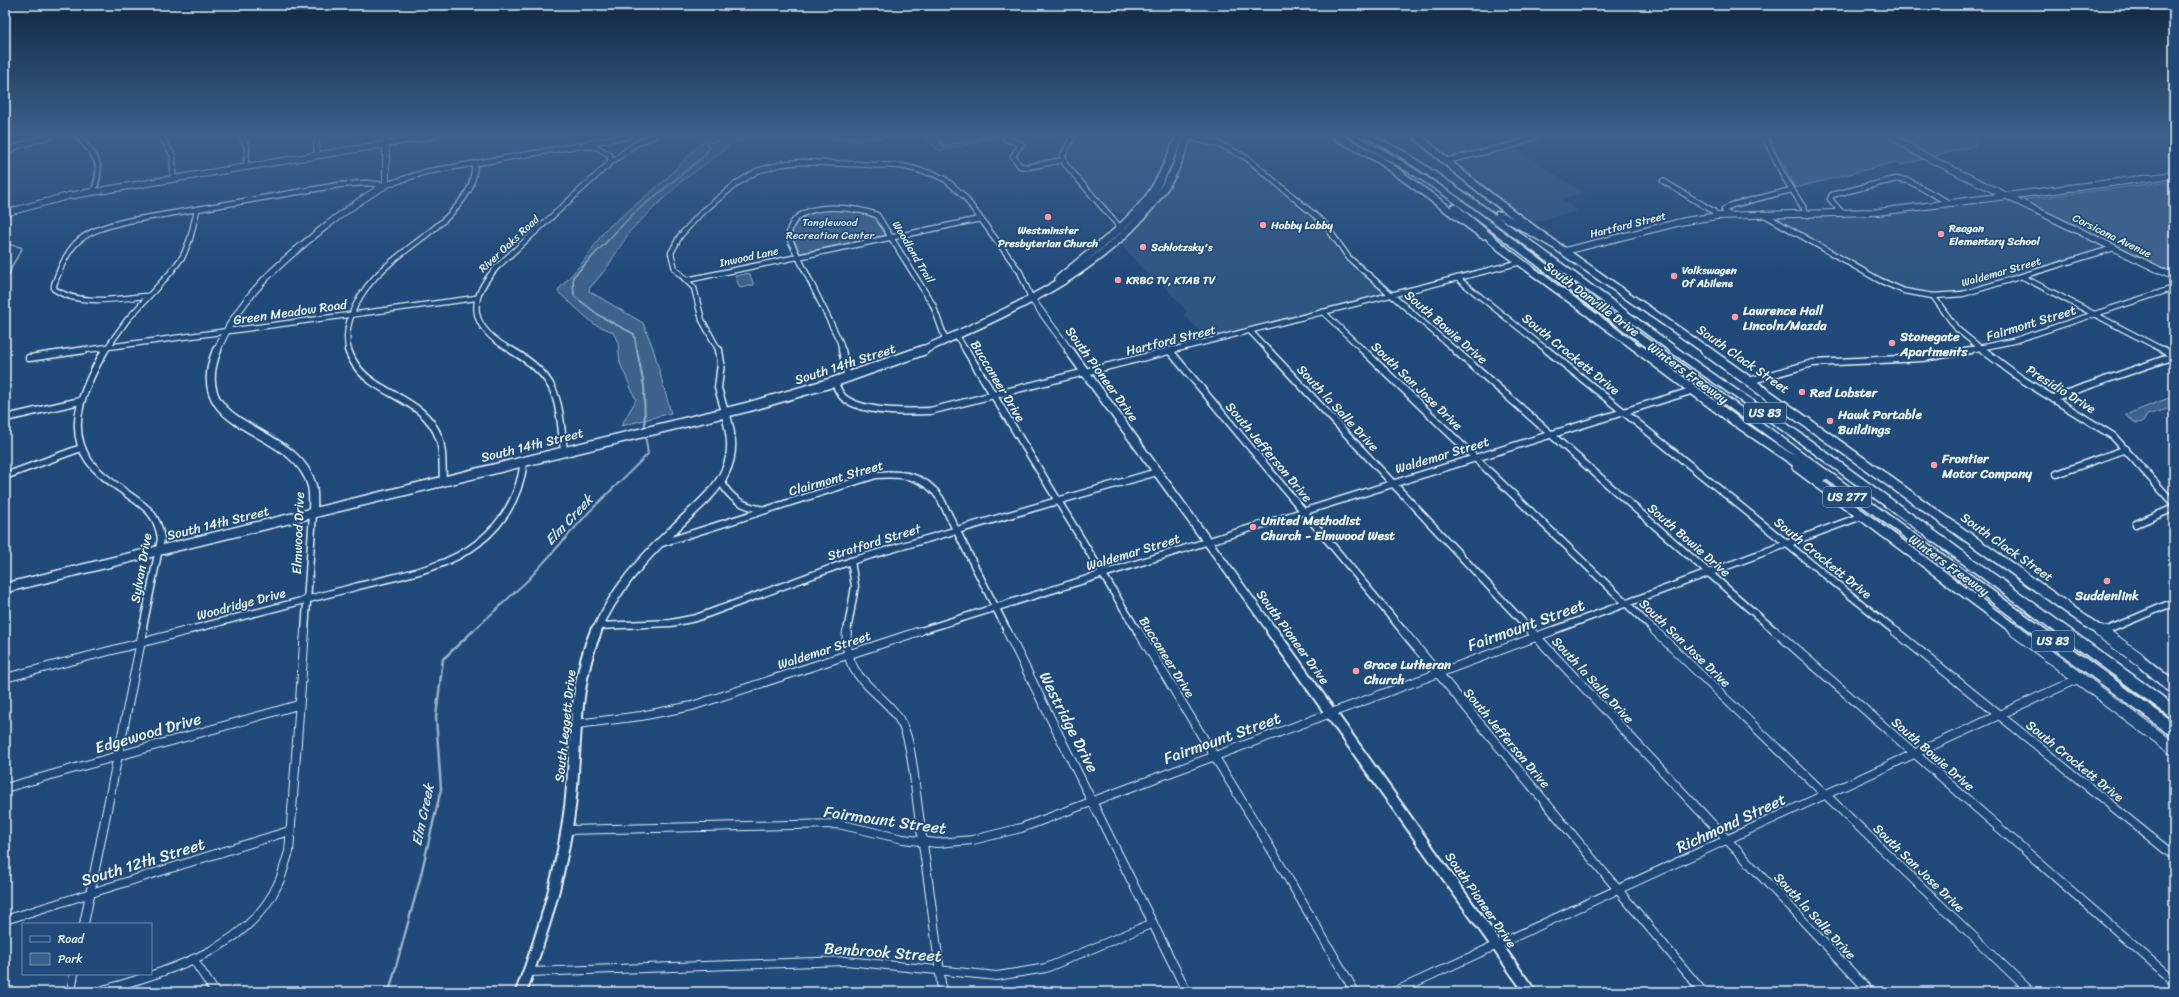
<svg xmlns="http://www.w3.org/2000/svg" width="2179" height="997" font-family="Sriracha,sans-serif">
<rect width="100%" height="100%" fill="#1f4a7a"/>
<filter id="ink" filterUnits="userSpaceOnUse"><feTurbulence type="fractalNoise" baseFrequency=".025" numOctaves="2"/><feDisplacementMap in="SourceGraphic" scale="8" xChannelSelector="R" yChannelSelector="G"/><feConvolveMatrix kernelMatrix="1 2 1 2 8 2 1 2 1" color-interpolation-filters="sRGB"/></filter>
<g filter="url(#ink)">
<g fill="#2e5683">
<path d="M 1078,136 L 1178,136 L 1159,176 L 1130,215 L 1110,211 L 1070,166 L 1066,156 Z"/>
<path d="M 1421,136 L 1467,136 L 1485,150 L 1447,159 Z"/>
<path d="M 1509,136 L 1573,136 L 1522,148 Z"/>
<path d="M 1188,141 L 1220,146 L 1239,154 L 1315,217 L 1321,223 L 1337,250 L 1386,293 L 1206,338 L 1184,315 L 1187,311 L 1161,283 L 1156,284 L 1119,242 L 1149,211 Z"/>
<path d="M 1513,147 L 1584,193 L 1561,199 L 1578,211 L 1530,223 L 1490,195 L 1451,162 Z"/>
<path d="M 2007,199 L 2109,248 L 1962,292 L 1942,294 L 1928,293 L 1889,283 L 1777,220 L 1775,217 L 1889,214 Z"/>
</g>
<g fill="#3c628c" stroke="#92aac2">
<path d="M 712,136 L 792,136 L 750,138 L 732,144 L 681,182 L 630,231 L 606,269 L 589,289 L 589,291 L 643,323 L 653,348 L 671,413 L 621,426 L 636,400 L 620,363 L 618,343 L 613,332 L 594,324 L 559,293 L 558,290 L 583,262 L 605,230 L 664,181 L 699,145 Z"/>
<path d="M 812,136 L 897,136 L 854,142 Z"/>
<path d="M 919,136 L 1004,136 L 941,151 C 932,147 928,139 919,136 Z"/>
<path d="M 1769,136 L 1981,136 L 1975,139 L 1976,145 L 1902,165 L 1896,162 L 1795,188 Z"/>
<path d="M 2174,181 L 2174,274 L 2020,200 Z"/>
<path d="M 838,209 C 866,213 870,210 886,235 L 800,253 L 792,236 C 793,214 822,210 838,209 Z"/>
<path d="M 749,273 L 754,285 L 740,288 L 735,276 Z"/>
<path d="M 2174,396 L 2174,407 L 2147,415 L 2143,422 L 2136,423 L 2125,415 Z"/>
</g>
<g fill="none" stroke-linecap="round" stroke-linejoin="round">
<g stroke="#9ab0c7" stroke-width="1.5">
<path d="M 829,136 L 849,138 L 874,136"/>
<path d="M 938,136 L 943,146 L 995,136"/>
<path d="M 5,244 L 21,247 L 22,249 L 13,264 L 5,285"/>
<path d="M 637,351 L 634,334 L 600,316 L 574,296 L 573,277 L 632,215 L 704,156 L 710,147 L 706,144 L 721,140 L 726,136"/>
</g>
<g stroke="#9ab0c7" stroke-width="2">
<path d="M 637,350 L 644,386 L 645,430"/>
<path d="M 472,632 L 528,580 L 590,511 L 648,454 L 645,434"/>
</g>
<path stroke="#9ab0c7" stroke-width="2.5" d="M 389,992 L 419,883 L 441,789 L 436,717 L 443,659 L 473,631"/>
<g stroke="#e8f1f8" stroke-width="7">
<g id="minor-far2">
<path d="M 78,136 C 96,158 105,163 93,192"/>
<path d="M 161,136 L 173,156 L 173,179"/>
<path d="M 241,136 L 247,146 L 246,167"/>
<path d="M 316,136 L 317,156"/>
<path d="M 1073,136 L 1063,155 L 1065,164 L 1125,233"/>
<path d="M 1184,136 L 1221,145 L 1247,158 L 1324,223 L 1349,258 L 1456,351"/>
<path d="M 1764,136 L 1784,177 L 1808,215"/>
<path d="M 1006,139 L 1021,144 L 1013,156 L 1020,166 L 1028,167 L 1063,160"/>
<path d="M 387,144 L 436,136"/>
<path d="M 585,144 L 629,136"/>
<path d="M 5,153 L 18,146 L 50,136"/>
<path d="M 1446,161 L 1517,144 L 1536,136"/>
<path d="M 1663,181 L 1713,211 L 1717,216"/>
<path d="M 1763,214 L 1879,280 L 1904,291 L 1933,296 L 1963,294 L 2114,248"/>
<path d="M 1843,214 L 1830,199 L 1832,195 L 1896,179 L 1909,181 L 1951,204"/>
<path d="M 1728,215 L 1724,210 L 1732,205 L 1791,190"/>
<path d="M 2023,277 L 2165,351"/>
<path d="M 1457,278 L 1548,351"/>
<path d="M 687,280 L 980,219"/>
<path d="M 148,296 C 119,298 80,307 54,289 L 54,285 C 70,240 81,232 127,221 L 339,185 L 366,183 L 386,185 L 425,172 L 576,146 L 596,147 L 610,155 L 610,163"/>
<path d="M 1933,296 L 1957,329 L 1984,351"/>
<path d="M 1323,312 L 1364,351"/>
<path d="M 1250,331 L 1269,351"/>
<path d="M 957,336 L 966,351"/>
<path d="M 78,351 L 476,298"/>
<path d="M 105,351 L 127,320 L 171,272 L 183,256 L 190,239 L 197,210"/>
<path d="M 349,351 C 346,341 347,329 350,319 C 369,257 441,241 470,188 C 473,181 474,171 475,164"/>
<path d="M 513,351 C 471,329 464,302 498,266 L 610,163 L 637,143 L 654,136"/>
<path d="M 719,351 L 702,320 L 694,288 L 675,269 L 671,253 L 680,236 L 701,213 L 736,184 L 757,171 L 782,164 L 800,162 L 902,166 L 934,174 L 946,180 L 963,195 L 1020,272 L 1031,298"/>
<path d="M 842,351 L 840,342 L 789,238 C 789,234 789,229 791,226 C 803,200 856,207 877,215 L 933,305 L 946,341"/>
<path d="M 1169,351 L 1521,262"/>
<path d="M 1965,351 L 2013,341 L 2174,288"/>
</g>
</g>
<g stroke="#e8f1f8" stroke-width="9">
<g id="minor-far1">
<path d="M 105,350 C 86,383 64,426 89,461 C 98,474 113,483 126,493 C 145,506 158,514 161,539 L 142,632"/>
<path d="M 348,350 C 350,355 352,360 355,364 C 375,396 425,397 439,438 C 444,452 442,467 443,481"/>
<path d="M 511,350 C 560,378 558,399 564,451"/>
<path d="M 719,350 L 721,363 L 718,388 L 725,412"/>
<path d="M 842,350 L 848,378"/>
<path d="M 966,350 L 1138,632"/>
<path d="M 1268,350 L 1532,632"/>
<path d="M 1363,350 L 1656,632"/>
<path d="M 1455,350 L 1776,632"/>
<path d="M 1547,350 L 1896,632"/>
<path d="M 1983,350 L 2020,378 L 2113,436 L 2174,504"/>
<path d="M 2163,350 L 2174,356"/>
<path d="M 1170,351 L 1404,632"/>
<path d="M 29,358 L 85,350"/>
<path d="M 1749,381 L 1813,363 L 1923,358 L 1971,350"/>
<path d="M 834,382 C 837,387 839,394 844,398 C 863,413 906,412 930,411 L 1173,350"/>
<path d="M 2053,398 L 2174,356"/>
<path d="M 10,417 L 80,401"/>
<path d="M 2057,474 L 2126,449"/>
<path d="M 5,476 L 81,448"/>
<path d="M 721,481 C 730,500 745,507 765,510"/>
<path d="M 2136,524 L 2174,508"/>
<path d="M 659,544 L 876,475 C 902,473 924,475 940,498 L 1008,632"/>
<path d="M 598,626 L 671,623 L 696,618 L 851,561 L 1157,472"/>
<path d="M 182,632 C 240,617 298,602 355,587 C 396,576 444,570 478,543 C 505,522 520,494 524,461"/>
<path d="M 305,632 L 313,513"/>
<path d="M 847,632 L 855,586 L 851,561"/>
<path d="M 917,632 L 1694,390"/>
<path d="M 1549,632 L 1862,516"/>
<path d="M 2103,632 L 2174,602"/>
</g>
</g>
<g stroke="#e8f1f8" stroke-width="10">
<g id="minor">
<path d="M 847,631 C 841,688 894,690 907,737 C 914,762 915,790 919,815 C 927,874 936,933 942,992"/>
<path d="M 1007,631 L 1187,992"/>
<path d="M 1138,631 L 1268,844 L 1355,992"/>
<path d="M 1403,631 L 1703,992"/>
<path d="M 1531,631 L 1870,992"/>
<path d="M 1655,631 L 2031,992"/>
<path d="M 1775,631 L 2174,981"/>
<path d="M 1895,631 L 2174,856"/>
<path d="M 2103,632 L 2105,631"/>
<path d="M 5,678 L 186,631"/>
<path d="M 577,724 L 641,716 L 692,706 L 920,631"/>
<path d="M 5,788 L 298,705"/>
<path d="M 567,830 L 838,824 L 903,839 L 937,843 L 973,840 L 1021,828 L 1552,631"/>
<path d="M 5,920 L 289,831"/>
<path d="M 84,924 L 143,631"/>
<path d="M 193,959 L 215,992"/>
<path d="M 529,972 L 846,961 L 997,976 L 1046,968 L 1153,923"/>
<path d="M 71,992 L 74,974"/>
<path d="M 97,992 C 162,972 247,952 278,884 C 283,874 285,862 289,852 L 305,631"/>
<path d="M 1394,992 L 2080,678"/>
</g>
</g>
<g stroke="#e8f1f8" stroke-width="8">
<g id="tertiary-far2">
<path d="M 1893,136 L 1916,152 L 2174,277"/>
<path d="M 5,213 L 68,196 L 387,144"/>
<path d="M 1565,251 L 1685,221 L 1717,216 L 1878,212 L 2174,175"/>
<path d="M 1031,298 L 1070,351"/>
<path d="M 217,351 C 239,297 280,262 326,226 C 345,211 364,197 386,185 L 386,136"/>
</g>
</g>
<g stroke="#e8f1f8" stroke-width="11">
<g id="tertiary-far1">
<path d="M 217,350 C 183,434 295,423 312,486 C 314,494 313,504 313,513"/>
<path d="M 1069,350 L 1273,632"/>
<path d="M 596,632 C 614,591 642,559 675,528 C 692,511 715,494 725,472 C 735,452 731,432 725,412"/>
</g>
</g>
<g stroke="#e8f1f8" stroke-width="14">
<g id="tertiary">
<path d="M 1272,631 L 1530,992"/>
<path d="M 521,992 C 544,932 562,871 570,807 C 577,748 572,688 596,631"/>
</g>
</g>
<g stroke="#e8f1f8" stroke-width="10">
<g id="secondary-far2">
<path d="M 1336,136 L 1379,159 L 1483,235"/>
<path d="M 1417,136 C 1506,216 1609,282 1707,351"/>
<path d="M 1500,247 L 1641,351"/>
<path d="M 1059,279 C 1088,254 1122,231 1146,201 C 1161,182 1170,158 1180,136"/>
<path d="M 921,351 C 1014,309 1120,266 1173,173 C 1179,161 1183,148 1188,136"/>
</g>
</g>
<g stroke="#e8f1f8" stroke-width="12">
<g id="secondary-far1">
<path d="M 1640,350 L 1735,421"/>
<path d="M 1705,350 L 2101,632"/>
<path d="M 1797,467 L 2018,632"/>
<path d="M 5,588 L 748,407 L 834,382 L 924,350"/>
</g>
</g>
<g stroke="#e8f1f8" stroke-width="14">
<g id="secondary">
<path d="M 2016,631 L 2174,749"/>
<path d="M 2100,631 L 2138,658"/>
</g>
</g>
<g stroke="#e8f1f8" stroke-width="3">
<g id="motorway">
<path d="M 1348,136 L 1357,136 L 1389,153 L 1456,196 L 1614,315 L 2174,723 L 2174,735 L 2169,734 L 1826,479 L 1821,483 L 1817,482 L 1725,419 L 1724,417 L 1725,415 L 1733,415 L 1799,459 L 1576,295 L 1450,199 L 1417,177 Z"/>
<path d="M 1365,136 L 1373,136 L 1404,151 L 1464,192 L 1699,364 L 1800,433 L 2174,705 L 2174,717 L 2169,716 L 1792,437 L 1693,368 L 1458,196 L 1398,155 Z"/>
<path d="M 1451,205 L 1457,205 L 1510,250 L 1510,254 L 1504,254 L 1451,209 Z"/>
<path d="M 1496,212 L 1502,212 L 1569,251 L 1565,254 L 1562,253 L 1496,216 Z"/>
<path d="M 2133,649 L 2137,651 L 2174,681 L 2174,693 L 2169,692 L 2129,657 L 2127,654 L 2129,651 Z"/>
</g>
</g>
<use href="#minor-far2" stroke="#1f4a7a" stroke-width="4.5"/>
<use href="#minor-far1" stroke="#1f4a7a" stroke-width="6"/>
<use href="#minor" stroke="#1f4a7a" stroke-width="8"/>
<use href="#tertiary-far2" stroke="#1f4a7a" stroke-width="6"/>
<use href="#tertiary-far1" stroke="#1f4a7a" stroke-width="8"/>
<use href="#tertiary" stroke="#1f4a7a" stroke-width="10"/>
<use href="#secondary-far2" stroke="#1f4a7a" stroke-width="7"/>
<use href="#secondary-far1" stroke="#1f4a7a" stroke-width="9"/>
<use href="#secondary" stroke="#1f4a7a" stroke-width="12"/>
<use href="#motorway" fill="#1f4a7a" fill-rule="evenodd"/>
</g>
</g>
<linearGradient id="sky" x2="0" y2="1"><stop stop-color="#112943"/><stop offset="0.49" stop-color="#3c608d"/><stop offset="1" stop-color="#3c608d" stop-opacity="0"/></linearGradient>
<rect width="2179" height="275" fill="url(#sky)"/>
<g fill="#ff9aa2" stroke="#1f4a7a" stroke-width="1.5">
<circle cx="1048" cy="217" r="4"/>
<circle cx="1263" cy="225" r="4"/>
<circle cx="1941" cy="234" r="4"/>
<circle cx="1143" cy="247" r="4"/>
<circle cx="1674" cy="276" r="4"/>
<circle cx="1118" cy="280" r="4"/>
<circle cx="1735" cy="317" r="4"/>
<circle cx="1892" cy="343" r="4"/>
<circle cx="1802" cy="392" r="4"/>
<circle cx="1830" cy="421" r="4"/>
<circle cx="1934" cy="465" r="4"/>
<circle cx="1253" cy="527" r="4"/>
<circle cx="2107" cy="581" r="4"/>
<circle cx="1356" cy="671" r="4"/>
</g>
<g text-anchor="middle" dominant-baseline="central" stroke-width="3.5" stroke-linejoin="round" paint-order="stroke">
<g font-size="11" fill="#d7e3ed" stroke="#1f4a7a">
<text x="830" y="222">Tanglewood<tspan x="830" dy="13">Recreation Center</tspan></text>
</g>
<g font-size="11" font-weight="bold" fill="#e8f1f8" stroke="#1f4a7a" text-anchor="start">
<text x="1271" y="225">Hobby Lobby</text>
<text x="1949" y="228">Reagan<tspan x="1949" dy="13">Elementary School</tspan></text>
<text x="1048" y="230" text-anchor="middle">Westminster<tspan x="1048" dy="13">Presbyterian Church</tspan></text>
<text x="1151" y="247">Schlotzsky's</text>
<text x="1682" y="270">Volkswagen<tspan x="1682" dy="13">Of Abilene</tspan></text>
<text x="1126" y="280">KRBC TV, KTAB TV</text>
</g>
<g font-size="11" fill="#e8f1f8" stroke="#1f4a7a">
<text transform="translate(1628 225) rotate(-14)">Hartford Street</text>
<text transform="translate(2112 236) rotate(26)">Corsicana Avenue</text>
<text transform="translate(509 244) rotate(-43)">River Oaks Road</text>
<text transform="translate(913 252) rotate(59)">Woodland Trail</text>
<text transform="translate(749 257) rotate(-12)">Inwood Lane</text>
<text transform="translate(2001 272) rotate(-16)">Waldemar Street</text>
</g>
<g fill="#1f4a7a" stroke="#acbfd2" stroke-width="1">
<rect x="1744" y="403" width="42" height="20" rx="3"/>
<rect x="1823" y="487" width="48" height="20" rx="3"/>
<rect x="2032" y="631" width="42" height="20" rx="3"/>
</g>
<g font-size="12" font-weight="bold" fill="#e8f1f8">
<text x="1765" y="413">US 83</text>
<text x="1847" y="497">US 277</text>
<text x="2053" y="641">US 83</text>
</g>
<g font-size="13" fill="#e8f1f8" stroke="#1f4a7a">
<text transform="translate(1592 299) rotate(37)">South Danville Drive</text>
<text transform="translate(290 312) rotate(-8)">Green Meadow Road</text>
<text transform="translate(2031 323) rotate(-17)">Fairmont Street</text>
<text transform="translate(1446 327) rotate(41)">South Bowie Drive</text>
<text transform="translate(1171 340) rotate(-14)">Hartford Street</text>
<text transform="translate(1571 354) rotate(39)">South Crockett Drive</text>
<text transform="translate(1743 359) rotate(35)">South Clack Street</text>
<text transform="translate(845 364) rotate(-18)">South 14th Street</text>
<text transform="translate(1688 373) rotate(36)">Winters Freeway</text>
<text transform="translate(1102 374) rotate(54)">South Pioneer Drive</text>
<text transform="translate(998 381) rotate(59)">Buccaneer Drive</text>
<text transform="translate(1417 386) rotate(44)">South San Jose Drive</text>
<text transform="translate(2061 389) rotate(32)">Presidio Drive</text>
<text transform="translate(1338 408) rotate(47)">South la Salle Drive</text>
<text transform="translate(532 445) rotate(-14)">South 14th Street</text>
<text transform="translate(1269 452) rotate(50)">South Jefferson Drive</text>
<text transform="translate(1442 455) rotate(-17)">Waldemar Street</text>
<text transform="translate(836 478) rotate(-16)">Clairmont Street</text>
<text transform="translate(218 523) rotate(-14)">South 14th Street</text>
<text transform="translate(298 533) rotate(-88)">Elmwood Drive</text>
<text transform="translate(1689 540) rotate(41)">South Bowie Drive</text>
<text transform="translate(874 542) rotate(-17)">Stratford Street</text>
<text transform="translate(2007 547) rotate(35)">South Clack Street</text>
<text transform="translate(1133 552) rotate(-17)">Waldemar Street</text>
<text transform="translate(1823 558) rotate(39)">South Crockett Drive</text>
<text transform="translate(1949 565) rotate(36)">Winters Freeway</text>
<text transform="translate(141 568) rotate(-80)">Sylvan Drive</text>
<text transform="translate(241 604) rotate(-15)">Woodridge Drive</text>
<text transform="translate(1293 637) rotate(54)">South Pioneer Drive</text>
<text transform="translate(1685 643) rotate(44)">South San Jose Drive</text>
<text transform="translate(824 650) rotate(-18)">Waldemar Street</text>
<text transform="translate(1167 657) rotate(58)">Buccaneer Drive</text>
<text transform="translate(1593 680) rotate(47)">South la Salle Drive</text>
<text transform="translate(565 726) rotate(-84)">South Leggett Drive</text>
<text transform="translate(1507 738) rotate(50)">South Jefferson Drive</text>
<text transform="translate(1933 754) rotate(41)">South Bowie Drive</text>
<text transform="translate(2075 761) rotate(39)">South Crockett Drive</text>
<text transform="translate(1919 868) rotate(44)">South San Jose Drive</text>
<text transform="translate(1481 900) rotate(55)">South Pioneer Drive</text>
<text transform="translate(1815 916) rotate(47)">South la Salle Drive</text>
</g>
<g font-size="13" font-weight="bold" fill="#e8f1f8" stroke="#1f4a7a" text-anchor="start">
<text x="1743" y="310">Lawrence Hall<tspan x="1743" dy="15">Lincoln/Mazda</tspan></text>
<text x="1900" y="336">Stonegate<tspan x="1900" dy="15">Apartments</tspan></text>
<text x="1810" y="392">Red Lobster</text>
<text x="1838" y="414">Hawk Portable<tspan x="1838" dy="15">Buildings</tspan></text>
<text x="1942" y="458">Frontier<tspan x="1942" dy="15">Motor Company</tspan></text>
<text x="1261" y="520">United Methodist<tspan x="1261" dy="15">Church - Elmwood West</tspan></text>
<text x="2107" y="595" text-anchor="middle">Suddenlink</text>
<text x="1364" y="664">Grace Lutheran<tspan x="1364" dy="15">Church</tspan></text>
</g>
<g font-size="14" font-style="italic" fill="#d4e1ec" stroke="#1f4a7a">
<text transform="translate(569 520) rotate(-47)">Elm Creek</text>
<text transform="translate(423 815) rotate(-78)">Elm Creek</text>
</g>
<g font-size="16" fill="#e8f1f8" stroke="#1f4a7a">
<text transform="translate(1526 625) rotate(-20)">Fairmount Street</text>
<text transform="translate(1069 722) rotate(63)">Westridge Drive</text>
<text transform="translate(148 733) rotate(-16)">Edgewood Drive</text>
<text transform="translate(1222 738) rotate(-20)">Fairmount Street</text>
<text transform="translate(885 820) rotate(8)">Fairmount Street</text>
<text transform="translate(1731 823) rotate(-25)">Richmond Street</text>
<text transform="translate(143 862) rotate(-17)">South 12th Street</text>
<text transform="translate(883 952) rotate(4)">Benbrook Street</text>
</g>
</g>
<rect width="2179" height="997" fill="none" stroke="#1f4a7a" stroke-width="20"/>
<rect x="10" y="10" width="2159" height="977" fill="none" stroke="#e8f1f8" stroke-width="1.5" filter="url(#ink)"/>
<rect x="22" y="923" width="130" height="52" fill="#1f4a7a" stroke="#6f8dac"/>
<rect x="30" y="936" width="20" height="6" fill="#1f4a7a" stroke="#6f8dac"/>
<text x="58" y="943" font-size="12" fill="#e8f1f8">Road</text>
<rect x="30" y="953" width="20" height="12" fill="#3c628c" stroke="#6f8dac"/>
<text x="58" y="963" font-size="12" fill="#e8f1f8">Park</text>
</svg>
